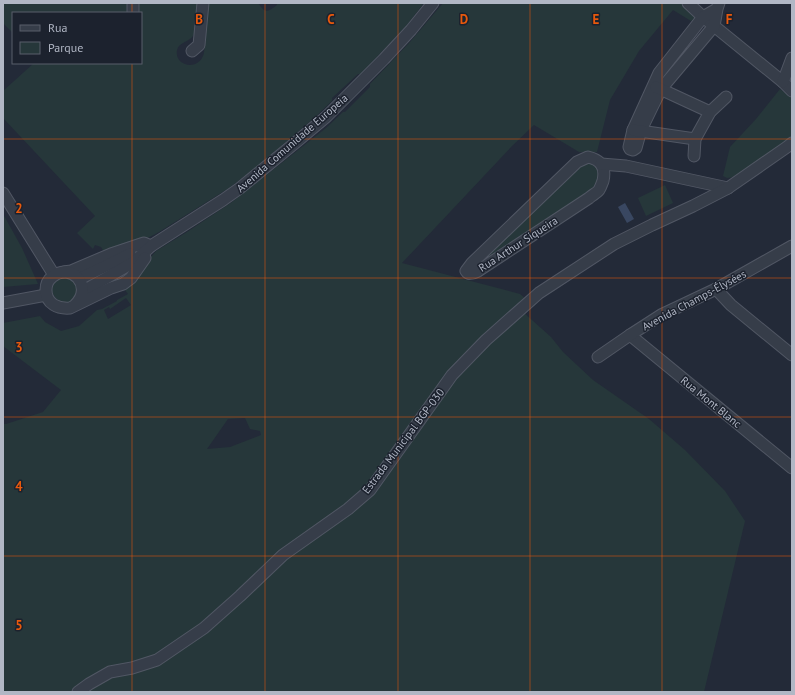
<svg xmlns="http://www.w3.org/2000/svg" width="795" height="695" font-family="'PT Sans',sans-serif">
<rect width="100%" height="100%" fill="#232a38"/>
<g fill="#26373a" fill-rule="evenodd">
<path d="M 3,3 L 130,3 L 130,13 L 13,13 L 13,33 L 3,23 Z"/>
<path d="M 137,3 L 200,3 C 199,12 198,29 193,36 C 189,42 179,42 177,50 C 174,66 197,71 203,56 C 205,52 204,47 205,43 C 206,30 207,16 208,3 L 258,3 C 265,13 267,13 277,5 L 277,3 L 424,3 L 407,25 L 361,74 L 358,74 L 332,98 L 332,101 L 313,119 L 259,165 L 229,188 L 159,232 L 144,240 L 109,251 L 103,250 L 101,247 L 95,245 L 93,249 L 77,233 L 95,216 L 3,118 L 3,91 L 34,63 L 141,63 L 141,13 L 136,13 Z"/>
<path d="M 443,3 L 681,3 L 696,16 L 691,21 L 673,10 L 639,51 L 610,100 L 597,152 L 579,152 L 534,125 L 512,146 L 402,263 L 520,294 L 532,304 L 523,312 L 551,337 L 563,352 L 593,380 L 649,419 L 685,450 L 725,491 L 745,521 L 704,692 L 3,692 L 3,424 L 6,424 L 43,412 L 61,390 L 3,346 L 3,323 L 40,316 L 45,322 L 61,331 L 79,326 L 97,310 L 102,309 L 117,301 L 117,300 L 128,294 L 125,290 L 122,291 L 120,289 L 143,266 L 156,251 L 187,232 L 232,202 L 326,128 L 343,112 L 345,112 L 370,87 L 370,84 L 410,42 ZM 126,298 L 131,305 L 108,319 L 104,310 L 109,307 L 110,309 ZM 245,418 L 250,429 L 260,431 L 261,435 L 230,447 L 207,449 L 228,419 Z"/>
<path d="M 780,89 L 792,98 L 792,136 L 780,147 L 736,177 L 727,178 L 723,176 L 730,147 L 756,119 Z"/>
<path d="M 591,163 C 602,171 598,178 594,189 L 479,266 L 477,262 L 580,167 L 586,164 Z"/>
<path d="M 665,185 L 673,203 L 646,216 L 638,198 Z"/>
<path d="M 3,214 L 22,248 L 38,284 L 3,287 Z"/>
<path d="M 62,277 L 74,280 L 78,291 C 77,294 75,298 73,300 C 62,308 46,294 54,282 C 56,280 59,278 62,277 Z"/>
</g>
<path fill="#394761" d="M 625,203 L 634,219 L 627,223 L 618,207 Z"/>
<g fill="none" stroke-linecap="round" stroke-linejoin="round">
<g stroke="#515764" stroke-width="13">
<g id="minor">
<path d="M 688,3 L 703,17 L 783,82 L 792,91"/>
<path d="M 717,9 L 703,17 L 659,73 L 633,130 L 629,147 L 630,149 L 633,150 L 636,148 L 641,130 L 661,89 L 714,26 L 717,9 L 719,3"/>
<path d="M 133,13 L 133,3"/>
<path d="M 192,51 L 199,45 L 203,3"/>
<path d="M 783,82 L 792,58"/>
<path d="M 656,87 L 710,112"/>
<path d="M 633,130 L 695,139"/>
<path d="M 694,156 L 695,139 L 710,112 L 726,97"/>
<path d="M 588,157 C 601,160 606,167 603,181 C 602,183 601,187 599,190 C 597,193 592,195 589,198 L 478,271 C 474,273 469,276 466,271 L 472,263 L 577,162 Z"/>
<path d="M 601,164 L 626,166 L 728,188"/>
<path d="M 3,193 L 54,275"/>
<path d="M 64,272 L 71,271 L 111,254 L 144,243 L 151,246"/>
<path d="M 79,279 L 130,254"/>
<path d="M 716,289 L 731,305 L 792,355"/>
<path d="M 83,292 L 87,289 L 134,262 L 151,246 L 223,200 L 240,188 L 295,143 L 326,117 L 384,59 L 411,30 L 433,3"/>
<path d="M 3,303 L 46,295"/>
<path d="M 75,305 C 95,286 70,261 52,277 C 48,280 46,285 46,290 C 46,304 58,309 70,308 L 111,288 L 123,284 L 131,278 L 145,258"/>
<path d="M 630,335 L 792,468"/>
<path d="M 598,357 L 630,335 L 661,315 L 716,289 L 792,246"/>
<path d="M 78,692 L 89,684 L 110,672 L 132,668 L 157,660 L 204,628 L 240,596 L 283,555 L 348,509 L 370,490 L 452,375 L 486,340 L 539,293 L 614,244 L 652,225 L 693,206 L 728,188 L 787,147 L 792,143"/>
</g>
</g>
<use href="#minor" stroke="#363d49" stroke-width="11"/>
</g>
<path fill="none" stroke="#e8590c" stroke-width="1" stroke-opacity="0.55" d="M 132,3 L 132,13M 265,3 L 265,692M 398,3 L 398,692M 530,3 L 530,692M 662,3 L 662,692M 132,63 L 132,692M 3,139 L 792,139M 3,278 L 792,278M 3,417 L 792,417M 3,556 L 792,556"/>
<g text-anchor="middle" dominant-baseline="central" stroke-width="3" stroke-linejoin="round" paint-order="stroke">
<g font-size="11" fill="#b1b7c5" stroke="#1c222e">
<text transform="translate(292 143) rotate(-41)">Avenida Comunidade Europeia</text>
<text transform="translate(518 244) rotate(-33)">Rua Arthur Siqueira</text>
<text transform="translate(694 300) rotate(-28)">Avenida Champs-Élysées</text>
<text transform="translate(711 402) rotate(39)">Rua Mont Blanc</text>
<text transform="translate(403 441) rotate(-53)">Estrada Municipal BGP-030</text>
</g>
</g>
<g font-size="13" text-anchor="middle" font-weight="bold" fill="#e8590c" stroke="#1c222e" stroke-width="3" stroke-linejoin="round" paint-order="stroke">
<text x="199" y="24">B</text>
<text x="331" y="24">C</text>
<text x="464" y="24">D</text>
<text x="596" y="24">E</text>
<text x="729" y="24">F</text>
<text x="19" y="213">2</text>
<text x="19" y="352">3</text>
<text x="19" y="491">4</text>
<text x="19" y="630">5</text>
</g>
<rect width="795" height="695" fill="none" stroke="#b1b7c5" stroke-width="8"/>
<rect x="12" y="12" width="130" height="52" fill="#1c222e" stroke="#585e6a"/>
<rect x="20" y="25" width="20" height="6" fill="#363d49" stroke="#585e6a"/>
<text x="48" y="32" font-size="12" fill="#b1b7c5">Rua</text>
<rect x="20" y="42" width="20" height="12" fill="#26373a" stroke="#585e6a"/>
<text x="48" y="52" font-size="12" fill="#b1b7c5">Parque</text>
</svg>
